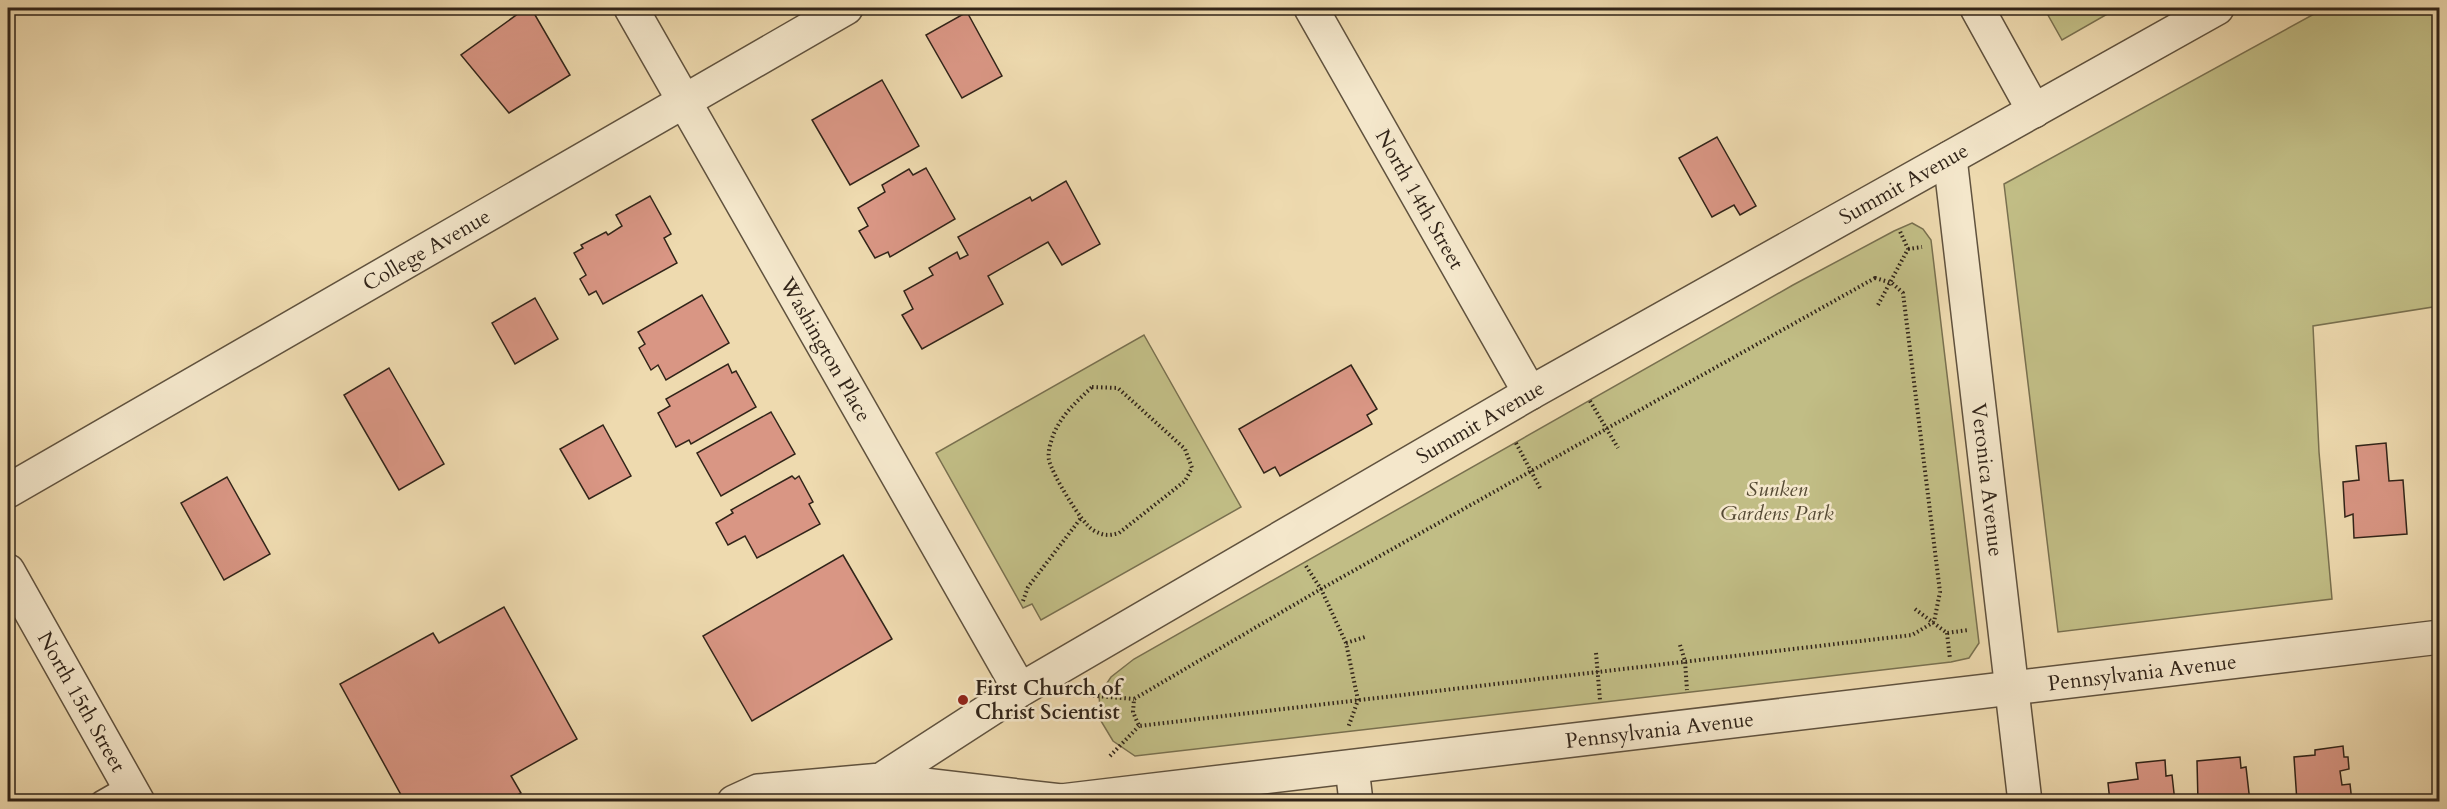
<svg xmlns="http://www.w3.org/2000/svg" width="2447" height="809" font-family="Cardo,serif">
<rect width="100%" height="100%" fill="#eedaaf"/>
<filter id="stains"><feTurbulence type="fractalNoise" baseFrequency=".00333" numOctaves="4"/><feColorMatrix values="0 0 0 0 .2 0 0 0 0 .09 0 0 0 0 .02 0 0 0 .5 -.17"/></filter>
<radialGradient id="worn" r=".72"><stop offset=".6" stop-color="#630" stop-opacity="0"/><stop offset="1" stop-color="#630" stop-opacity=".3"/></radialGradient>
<g fill="#c1bd85" stroke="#79704f" stroke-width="1.5">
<path d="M 2044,8 L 2118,8 L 2062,40 Z"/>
<path d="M 2325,8 L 2440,8 L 2439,306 L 2313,326 L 2319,452 L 2332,599 L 2058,632 L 2004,184 Z"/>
<path d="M 1912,223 L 1923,229 L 1931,240 L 1979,643 L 1969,658 L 1951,662 L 1135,756 L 1113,741 L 1101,721 L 1099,695 L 1111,677 L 1134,659 L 1793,285 L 1894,231 Z"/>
<path d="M 1144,335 L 1241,507 L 1041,620 L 1032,604 L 1023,608 L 936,453 Z"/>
</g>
<g fill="#d99684" stroke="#312419" stroke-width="1.5">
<path d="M 526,8 L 531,8 L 570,75 L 509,113 L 461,55 Z"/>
<path d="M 967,12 L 1002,76 L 962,98 L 926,35 Z"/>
<path d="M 882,80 L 919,146 L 850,185 L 812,120 Z"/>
<path d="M 1717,137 L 1756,206 L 1740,215 L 1734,205 L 1712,217 L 1679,158 Z"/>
<path d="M 926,168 L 955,219 L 890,257 L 888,252 L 875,258 L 859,231 L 868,226 L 858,208 L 885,192 L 882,185 L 909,169 L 913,175 Z"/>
<path d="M 1066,181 L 1100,244 L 1062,265 L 1048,242 L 988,276 L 1003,304 L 922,349 L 902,315 L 913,309 L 904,291 L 933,275 L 929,268 L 957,252 L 960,259 L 968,255 L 958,237 L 1030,197 L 1032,201 Z"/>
<path d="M 650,196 L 671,234 L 664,238 L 677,263 L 603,304 L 596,291 L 589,295 L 580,279 L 586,275 L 574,253 L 583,248 L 581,245 L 606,232 L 608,235 L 622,226 L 616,215 Z"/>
<path d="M 702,295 L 729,343 L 666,380 L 658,365 L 651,370 L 639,348 L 645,344 L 638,332 Z"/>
<path d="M 535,298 L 558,339 L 515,364 L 492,323 Z"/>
<path d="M 728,364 L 732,373 L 736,371 L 756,407 L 691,444 L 689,440 L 676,447 L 658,413 L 670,406 L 666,399 Z"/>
<path d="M 1351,365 L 1377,409 L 1367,415 L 1372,424 L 1280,476 L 1275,467 L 1264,473 L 1239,429 Z"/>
<path d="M 389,368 L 444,464 L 399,490 L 344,395 Z"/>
<path d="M 771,412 L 795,454 L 721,496 L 697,453 Z"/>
<path d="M 603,425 L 631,476 L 589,499 L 560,449 Z"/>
<path d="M 2386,443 L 2389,481 L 2403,480 L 2407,534 L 2354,538 L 2353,514 L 2345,517 L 2343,482 L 2359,480 L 2356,446 Z"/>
<path d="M 792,476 L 795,479 L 799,476 L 813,502 L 809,504 L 820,524 L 757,558 L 745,536 L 728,545 L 716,523 L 733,513 L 731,510 Z"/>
<path d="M 227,477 L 270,554 L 224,580 L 181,503 Z"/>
<path d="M 843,555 L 892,639 L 752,721 L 703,636 Z"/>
<path d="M 504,607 L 577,739 L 511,776 L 521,793 L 505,802 L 405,802 L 340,684 L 433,633 L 439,643 Z"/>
<path d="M 2343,746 L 2344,757 L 2348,757 L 2349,769 L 2340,771 L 2342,785 L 2350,784 L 2352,802 L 2297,802 L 2294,757 L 2315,755 L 2315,750 Z"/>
<path d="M 2240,757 L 2241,768 L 2246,767 L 2250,802 L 2198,802 L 2197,761 Z"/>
<path d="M 2165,760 L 2166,776 L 2172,775 L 2175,802 L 2110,802 L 2108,783 L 2138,779 L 2136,763 Z"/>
</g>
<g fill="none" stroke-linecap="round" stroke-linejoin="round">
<g stroke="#60523e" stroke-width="24">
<path id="lane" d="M 101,802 L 129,786"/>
</g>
<g stroke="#60523e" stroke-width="36">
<g id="street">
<path id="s1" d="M 631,8 L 1020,690"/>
<path id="s2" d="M 1311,8 L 1530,393"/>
<path d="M 1977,8 L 2034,111"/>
<path id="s3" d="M 1950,158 L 2025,802"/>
<path id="s4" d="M 8,491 L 846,8"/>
<path id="s5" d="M 8,571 L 138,802"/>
<path d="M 1352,767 L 1356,802"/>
<path id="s6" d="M 881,780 L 1061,801 L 2440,637"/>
<path id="s7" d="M 734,802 L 758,791 L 881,780 L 1020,690 L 1530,393 L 2217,8"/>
</g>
</g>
<g stroke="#312419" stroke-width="4" stroke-dasharray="1.5 3" stroke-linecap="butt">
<path d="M 1908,249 L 1922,247"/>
<path d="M 1875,278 L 1892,283 L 1903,293 L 1940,592 L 1934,622 L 1912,635 L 1139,726 L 1133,712 L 1134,699 L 1321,589 Z"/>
<path d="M 1878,305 L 1908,249 L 1899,229"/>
<path d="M 1092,387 L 1118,388 L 1185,449 L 1192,468 L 1185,481 L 1119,533 C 1109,536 1103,536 1093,530 C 1082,524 1052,474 1049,460 C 1048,456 1049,447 1051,442 C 1057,419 1075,403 1092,387 Z"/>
<path d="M 1590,401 L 1618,448"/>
<path d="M 1516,443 L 1540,488"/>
<path d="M 1306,566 L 1321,589 L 1346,643 L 1358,700 L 1348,728"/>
<path d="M 1023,601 L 1028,587 L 1081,518"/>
<path d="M 1915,609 L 1947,633 L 1968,630"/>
<path d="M 1947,633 L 1950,659"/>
<path d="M 1346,643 L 1365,637"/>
<path d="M 1680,645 L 1685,661 L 1687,690"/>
<path d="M 1596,653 L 1600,700"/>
<path d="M 1084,695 L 1134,699"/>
<path d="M 1110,756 L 1139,726"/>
</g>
<use href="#lane" stroke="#f4e7cb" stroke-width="21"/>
<use href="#street" stroke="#f4e7cb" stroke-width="33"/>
</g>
<circle fill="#8f2418" stroke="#f4e7cb" stroke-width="2" cx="963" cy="700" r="6"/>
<g text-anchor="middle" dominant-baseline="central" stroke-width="5" stroke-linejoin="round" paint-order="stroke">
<g font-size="21" fill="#312419" stroke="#f4e7cb">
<text stroke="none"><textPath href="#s7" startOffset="1334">Summit Avenue</textPath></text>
<text stroke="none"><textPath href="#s2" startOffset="220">North 14th Street</textPath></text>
<text stroke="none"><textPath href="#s4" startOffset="483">College Avenue</textPath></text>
<text stroke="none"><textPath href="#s1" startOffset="393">Washington Place</textPath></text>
<text stroke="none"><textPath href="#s7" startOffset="848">Summit Avenue</textPath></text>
<text stroke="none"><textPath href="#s3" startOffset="324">Veronica Avenue</textPath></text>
<text stroke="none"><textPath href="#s6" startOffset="1270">Pennsylvania Avenue</textPath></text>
<text stroke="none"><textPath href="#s5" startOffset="150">North 15th Street</textPath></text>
<text stroke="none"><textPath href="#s6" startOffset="784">Pennsylvania Avenue</textPath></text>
</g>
<g font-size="21" font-style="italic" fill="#554a34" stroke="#f4e7cb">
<text x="1777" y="489">Sunken<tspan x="1777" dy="24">Gardens Park</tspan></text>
</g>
<g font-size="21" font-weight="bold" fill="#312419" stroke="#f4e7cb" text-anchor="start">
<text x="975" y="688">First Church of<tspan x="975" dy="24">Christ Scientist</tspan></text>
</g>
</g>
<rect width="2447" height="809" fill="none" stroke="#eedaaf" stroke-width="30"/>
<rect x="9" y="9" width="2429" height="791" fill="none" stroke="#312419" stroke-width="3"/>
<rect x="15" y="15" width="2417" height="779" fill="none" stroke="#312419" stroke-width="1.5"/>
<rect width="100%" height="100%" filter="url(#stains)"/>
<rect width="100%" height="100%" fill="url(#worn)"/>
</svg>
